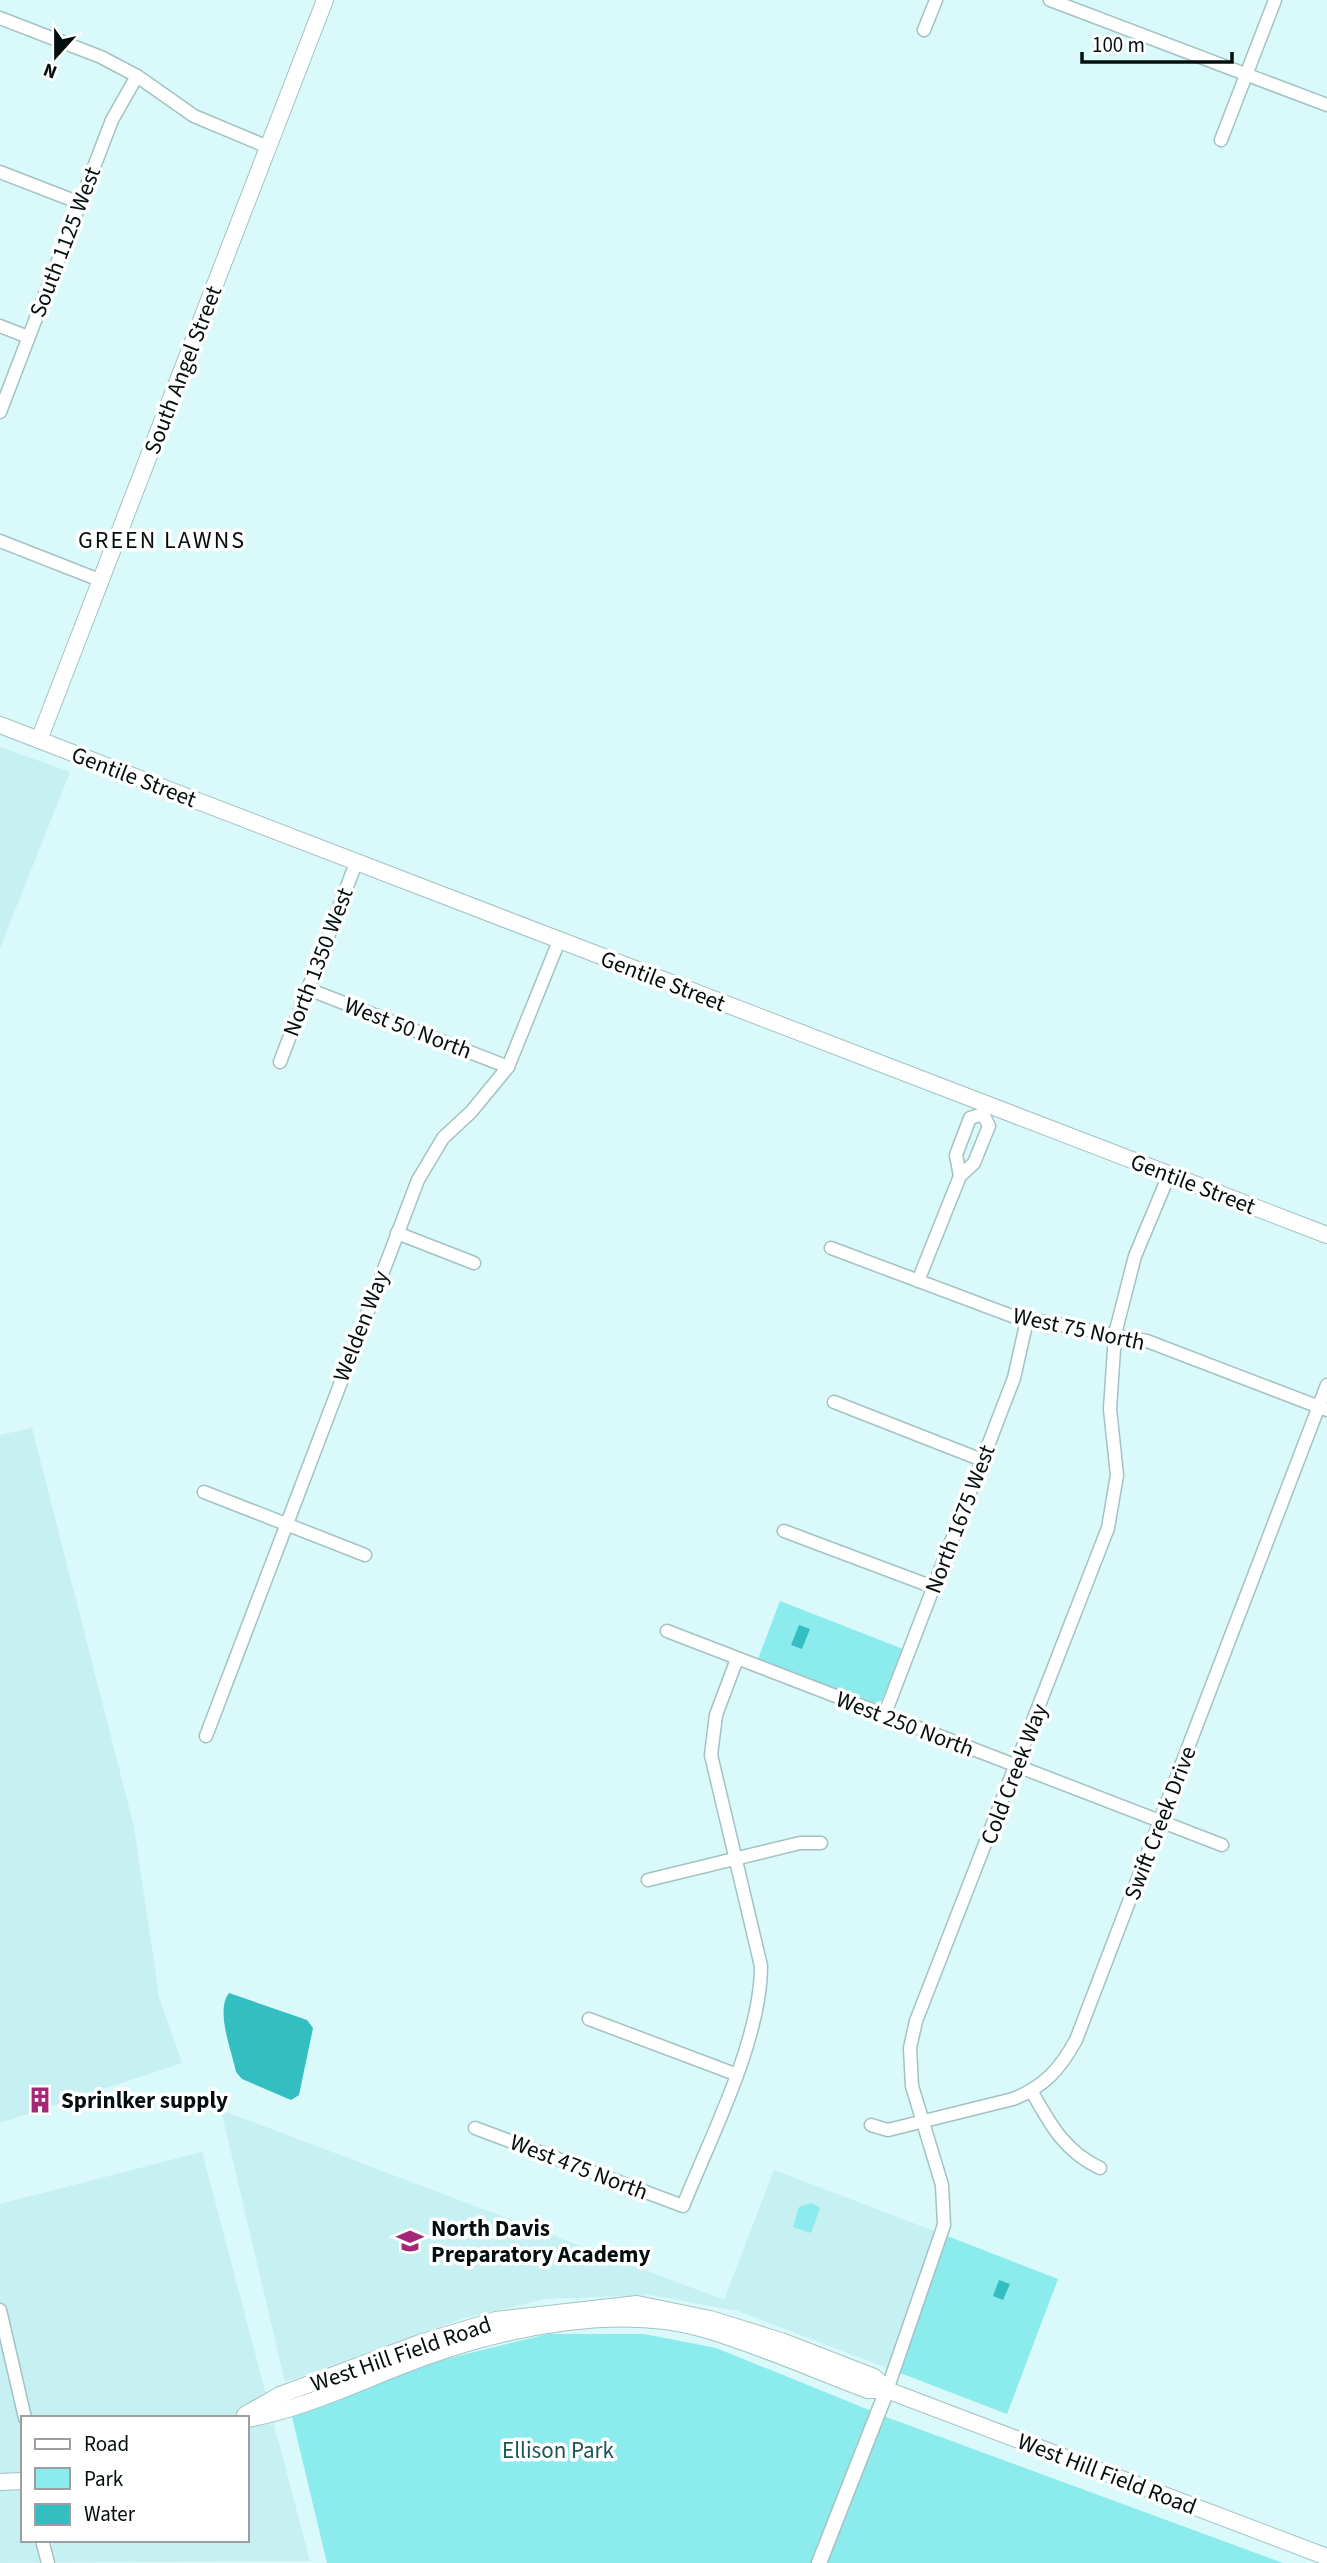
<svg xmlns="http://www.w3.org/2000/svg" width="1327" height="2563" font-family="'Source Sans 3',sans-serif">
<rect width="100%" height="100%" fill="#d9f9fa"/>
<g fill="#c6f0f1" fill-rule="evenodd">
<path d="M 0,747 L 70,772 L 0,948 Z"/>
<path d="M 32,1428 L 134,1827 L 159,1997 L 182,2063 L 0,2123 L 0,1435 Z"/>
<path d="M 221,2110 L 724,2300 L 774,2170 L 942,2234 L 895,2371 L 738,2311 L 650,2295 L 545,2299 L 465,2318 L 285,2382 Z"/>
<path d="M 202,2152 L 310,2561 L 0,2563 L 0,2204 ZM 23,2418 L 247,2418 L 247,2540 L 23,2540 Z"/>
</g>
<g fill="#8cebed">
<path d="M 780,1601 L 903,1649 L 882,1700 L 873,1704 L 758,1659 Z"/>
<path d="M 812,2203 L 820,2208 L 811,2233 L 793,2227 L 799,2207 Z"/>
<path d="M 942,2234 L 1058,2279 L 1007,2414 L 895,2371 Z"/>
<path d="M 548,2334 L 644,2334 L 716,2348 L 889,2418 L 1283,2563 L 327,2563 L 292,2417 L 434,2362 Z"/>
</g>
<g fill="#33bec1">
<path d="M 799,1625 L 810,1629 L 802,1649 L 791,1645 Z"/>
<path d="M 229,1993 L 307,2020 L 313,2028 L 299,2095 L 291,2100 L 242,2079 L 236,2072 C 232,2051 215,2011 229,1993 Z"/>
<path d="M 999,2280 L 1010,2284 L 1003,2300 L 993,2296 Z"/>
</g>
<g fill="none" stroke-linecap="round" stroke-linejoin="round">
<g stroke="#a3c2c2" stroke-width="15">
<g id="minor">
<path d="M 1050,0 L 1327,105"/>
<path d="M 0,18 L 101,57 L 137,76 L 194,116 L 268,147"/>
<path d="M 924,30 L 936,0"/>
<path d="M 1221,140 L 1275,0"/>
<path d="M 0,172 L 80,203"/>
<path d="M 0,326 L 28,337"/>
<path d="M 0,412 L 112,120 L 137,76"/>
<path d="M 0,541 L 102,581"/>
<path d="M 308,989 L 508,1067"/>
<path d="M 280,1062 L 356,863"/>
<path d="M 960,1176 L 956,1155 L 970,1118 L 983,1114"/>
<path d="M 397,1233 L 474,1263"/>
<path d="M 831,1248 L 1012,1316 L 1147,1341 L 1327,1410"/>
<path d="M 918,1281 L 960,1176 L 974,1163 L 989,1126 L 983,1114 L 986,1104"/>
<path d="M 834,1402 L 982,1460"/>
<path d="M 204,1492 L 365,1555"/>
<path d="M 784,1531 L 933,1587"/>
<path d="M 667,1631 L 1222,1845"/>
<path d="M 884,1716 L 1014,1378 L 1027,1320"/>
<path d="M 206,1736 L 418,1180 L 443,1138 L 471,1112 L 508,1067 L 559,941"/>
<path d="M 648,1880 L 800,1843 L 821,1843"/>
<path d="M 589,2019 L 735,2074"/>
<path d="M 1032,2092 C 1050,2124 1065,2152 1100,2168"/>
<path d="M 871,2125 L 888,2130 L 1013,2099 C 1044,2087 1060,2069 1076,2040 L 1327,1385"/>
<path d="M 475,2128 L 683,2206 C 711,2136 761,2040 761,1966 L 711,1755 L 716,1715 L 737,1659"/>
<path d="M 0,2310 L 25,2418"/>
<path d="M 887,2390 L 944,2225 L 942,2185 L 912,2086 L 910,2048 L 916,2021 L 1108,1528 L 1117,1475 L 1110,1409 L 1115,1334 L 1135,1256 L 1169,1175"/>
<path d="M 42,2540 L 48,2563"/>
</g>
</g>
<g stroke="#a3c2c2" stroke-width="17">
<path id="tertiary" d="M 819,2563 L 887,2390"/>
</g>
<g stroke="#a3c2c2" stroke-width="18">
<g id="secondary">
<path d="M 0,725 L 1327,1235"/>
<path d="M 39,740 L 325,0"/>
<path d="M 245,2415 L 280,2395 L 420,2343 L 496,2320 L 637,2304 L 710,2319 L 781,2341 L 874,2377 L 887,2390"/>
<path d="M 247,2419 C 308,2408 364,2379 422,2358 C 504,2328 618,2304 704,2329 C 759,2345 814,2370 868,2390 L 887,2390 L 1327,2557"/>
<path d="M 0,2482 L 23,2481"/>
</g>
</g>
<use href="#minor" stroke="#fff" stroke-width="12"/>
<use href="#tertiary" stroke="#fff" stroke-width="14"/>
<use href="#secondary" stroke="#fff" stroke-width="16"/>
</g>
<defs>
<g id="building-bare" transform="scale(2.1)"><path d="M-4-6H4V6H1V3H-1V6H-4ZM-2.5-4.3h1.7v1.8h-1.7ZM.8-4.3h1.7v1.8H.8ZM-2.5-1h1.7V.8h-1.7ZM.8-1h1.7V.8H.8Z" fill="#a62777" stroke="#fff" stroke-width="2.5" paint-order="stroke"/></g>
<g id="school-bare" transform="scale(2.1)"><path d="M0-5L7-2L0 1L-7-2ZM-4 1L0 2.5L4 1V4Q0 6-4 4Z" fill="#a62777" stroke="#fff" stroke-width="2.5" paint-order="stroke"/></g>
</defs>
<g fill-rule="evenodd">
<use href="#building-bare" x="40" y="2100"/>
<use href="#school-bare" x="410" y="2241"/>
</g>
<g text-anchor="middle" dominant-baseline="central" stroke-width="7" stroke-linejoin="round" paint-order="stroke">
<g font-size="23" fill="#040e0e" stroke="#fff">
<text transform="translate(65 242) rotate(-69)">South 1125 West</text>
<text transform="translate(183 370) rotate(-69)">South Angel Street</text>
<text transform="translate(134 777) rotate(21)">Gentile Street</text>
<text transform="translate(318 962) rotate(-69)">North 1350 West</text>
<text transform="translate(663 981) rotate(21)">Gentile Street</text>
<text transform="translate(408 1028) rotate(21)">West 50 North</text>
<text transform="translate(1193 1184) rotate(21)">Gentile Street</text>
<text transform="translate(361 1326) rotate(-69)">Welden Way</text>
<text transform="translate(1079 1329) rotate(12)">West 75 North</text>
<text transform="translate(960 1519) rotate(-69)">North 1675 West</text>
<text transform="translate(905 1724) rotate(21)">West 250 North</text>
<text transform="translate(1014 1774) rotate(-69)">Cold Creek Way</text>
<text transform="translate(1160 1823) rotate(-69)">Swift Creek Drive</text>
<text transform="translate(579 2167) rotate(21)">West 475 North</text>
<text transform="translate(401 2354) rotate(-19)">West Hill Field Road</text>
<text transform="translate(1107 2474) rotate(21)">West Hill Field Road</text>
</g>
<g font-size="23" font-weight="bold" fill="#040e0e" stroke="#fff" text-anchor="start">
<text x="61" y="2100">Sprinlker supply</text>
<text x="431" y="2228">North Davis<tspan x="431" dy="26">Preparatory Academy</tspan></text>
</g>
<g font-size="23" fill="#1d5556" stroke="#fff">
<text x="558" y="2450">Ellison Park</text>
</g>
<g font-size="24" letter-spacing="2" fill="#040e0e" stroke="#fff">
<text x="162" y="540">GREEN LAWNS</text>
</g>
</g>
<rect x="21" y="2416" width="228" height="126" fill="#ffffff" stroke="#9b9f9f" stroke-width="2"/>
<rect x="35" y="2439" width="35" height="10" fill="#ffffff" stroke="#9b9f9f" stroke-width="2"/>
<text x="84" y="2451" font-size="21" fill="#040e0e">Road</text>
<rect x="35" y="2468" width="35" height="21" fill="#8cebed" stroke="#9b9f9f" stroke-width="2"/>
<text x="84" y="2486" font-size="21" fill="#040e0e">Park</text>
<rect x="35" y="2504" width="35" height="21" fill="#33bec1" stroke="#9b9f9f" stroke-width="2"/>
<text x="84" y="2521" font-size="21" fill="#040e0e">Water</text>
<g transform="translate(56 56) rotate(201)" stroke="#ffffff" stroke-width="5" paint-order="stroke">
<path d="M0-5L12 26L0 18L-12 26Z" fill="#040e0e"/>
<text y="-10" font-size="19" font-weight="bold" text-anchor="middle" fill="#040e0e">N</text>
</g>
<path d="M1082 52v10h150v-10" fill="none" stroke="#040e0e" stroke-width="3.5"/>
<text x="1092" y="52" font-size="21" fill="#040e0e" stroke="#ffffff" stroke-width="5" paint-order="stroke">100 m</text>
</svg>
